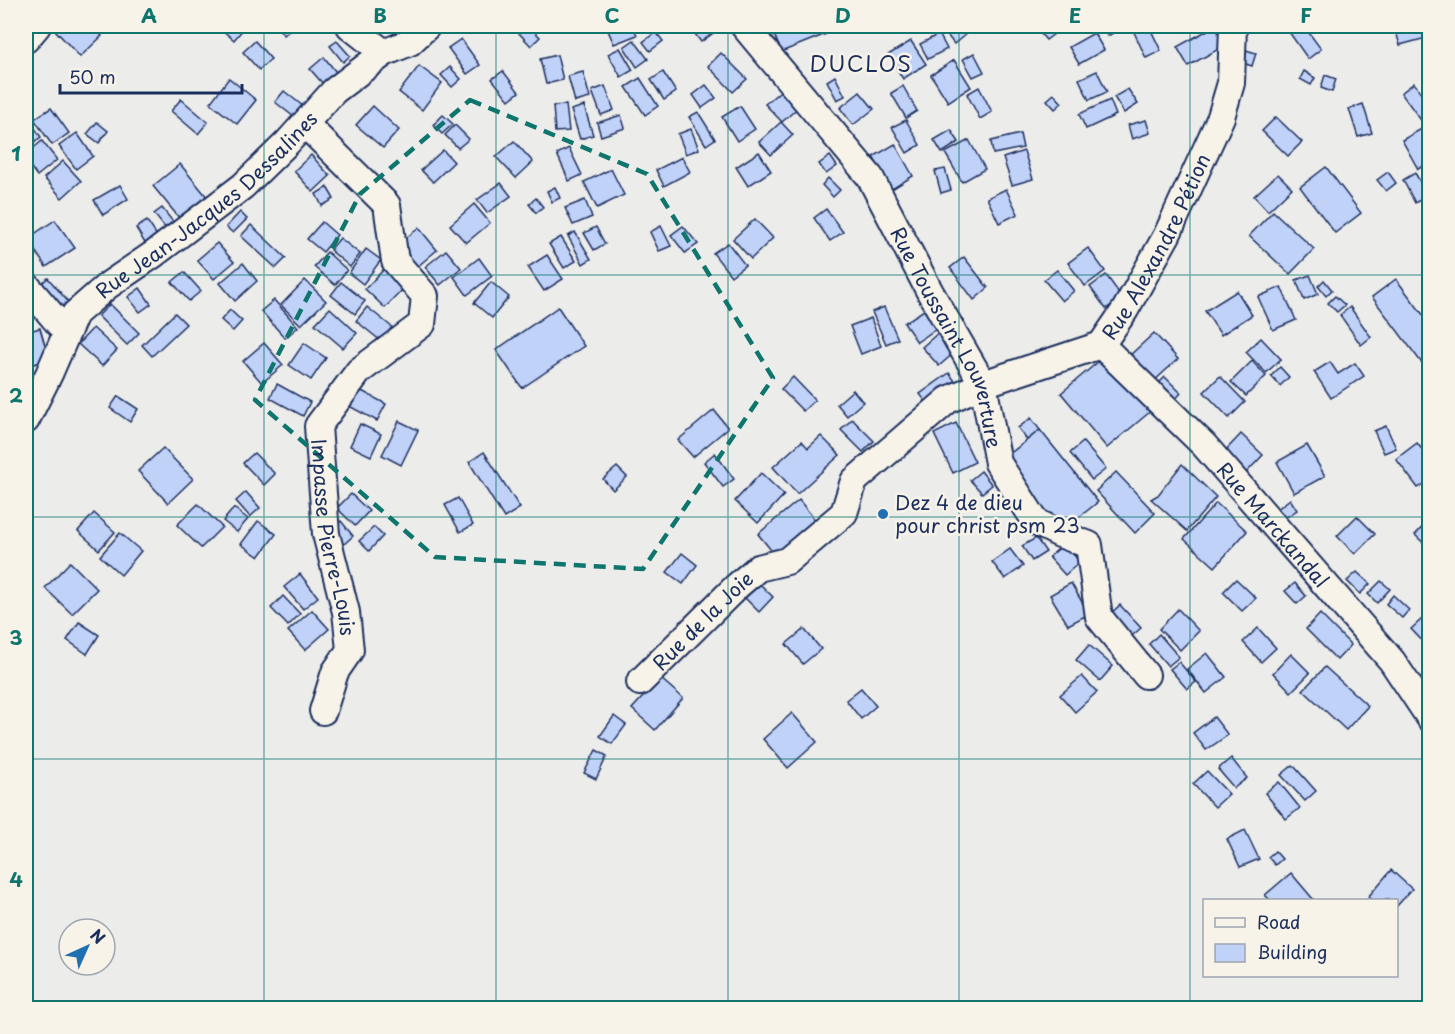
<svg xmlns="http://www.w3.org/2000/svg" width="1455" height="1034" font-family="'Playpen Sans',sans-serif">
<rect width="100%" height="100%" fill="#ececeb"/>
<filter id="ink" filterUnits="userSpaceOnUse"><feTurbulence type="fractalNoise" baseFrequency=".0167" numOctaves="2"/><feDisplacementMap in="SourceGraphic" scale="12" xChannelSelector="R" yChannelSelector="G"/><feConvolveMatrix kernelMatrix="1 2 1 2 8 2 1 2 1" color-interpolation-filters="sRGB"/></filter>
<g filter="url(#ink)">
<g fill="#c0d2f8" stroke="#1b2f5e" stroke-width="1.5">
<path d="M 60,26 L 93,26 L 102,36 L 80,57 L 55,30 Z"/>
<path d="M 217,26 L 241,26 L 244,28 L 234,40 Z"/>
<path d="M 276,26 L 295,26 L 284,35 Z"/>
<path d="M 523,26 L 529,26 L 540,37 L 531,46 L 517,31 Z"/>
<path d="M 606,26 L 633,26 L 637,35 L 614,44 Z"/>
<path d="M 689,26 L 719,26 L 720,28 L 701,42 Z"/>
<path d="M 771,26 L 823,26 L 826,34 L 781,52 Z"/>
<path d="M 940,26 L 960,26 L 966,34 L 954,44 Z"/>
<path d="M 1034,26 L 1053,26 L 1058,31 L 1046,40 Z"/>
<path d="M 1101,26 L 1116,26 L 1119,29 L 1108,36 Z"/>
<path d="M 1143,26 L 1149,26 L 1161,51 L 1146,58 L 1133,30 Z"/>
<path d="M 1215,26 L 1226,45 L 1188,66 L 1177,47 Z"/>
<path d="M 1298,26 L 1304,26 L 1321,49 L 1308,59 L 1289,32 Z"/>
<path d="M 1394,26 L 1430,26 L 1430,37 L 1400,45 Z"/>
<path d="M 656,32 L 663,41 L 650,51 L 643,42 Z"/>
<path d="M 1094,33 L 1104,50 L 1079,64 L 1069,47 Z"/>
<path d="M 939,34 L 947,49 L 928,59 L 920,44 Z"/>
<path d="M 461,39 L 480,65 L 467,74 L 448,48 Z"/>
<path d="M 634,40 L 648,59 L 637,67 L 624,47 Z"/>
<path d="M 255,41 L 271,59 L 259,70 L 243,52 Z"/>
<path d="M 337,41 L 350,56 L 343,62 L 330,46 Z"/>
<path d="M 911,41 L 926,64 L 903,79 L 888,55 Z"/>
<path d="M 620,48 L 633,70 L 621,77 L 608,54 Z"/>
<path d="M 1246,50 L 1256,53 L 1252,66 L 1243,63 Z"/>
<path d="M 721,53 L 747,79 L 733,92 L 708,66 Z"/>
<path d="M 974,53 L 984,72 L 973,77 L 963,59 Z"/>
<path d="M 557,55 L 563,80 L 546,84 L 540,59 Z"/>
<path d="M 324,57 L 336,72 L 323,84 L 310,69 Z"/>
<path d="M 954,60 L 971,87 L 948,102 L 931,75 Z"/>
<path d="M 419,66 L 442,83 L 422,110 L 399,92 Z"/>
<path d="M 450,67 L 461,79 L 452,87 L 441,75 Z"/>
<path d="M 503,71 L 519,92 L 509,100 L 492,79 Z"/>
<path d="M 1097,71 L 1107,92 L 1089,100 L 1079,79 Z"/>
<path d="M 1304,71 L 1315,78 L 1311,85 L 1300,79 Z"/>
<path d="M 583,72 L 590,98 L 575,102 L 568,76 Z"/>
<path d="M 663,72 L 676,92 L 664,100 L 651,80 Z"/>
<path d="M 1325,75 L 1336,79 L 1332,92 L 1321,88 Z"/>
<path d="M 835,76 L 845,96 L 837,100 L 827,81 Z"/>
<path d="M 229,78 L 256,100 L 237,124 L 210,103 Z"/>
<path d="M 640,78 L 658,106 L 645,115 L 626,87 Z"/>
<path d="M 1414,83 L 1430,105 L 1430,119 L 1423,123 L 1401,93 Z"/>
<path d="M 706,85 L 716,98 L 702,108 L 693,95 Z"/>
<path d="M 605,86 L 614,110 L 601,115 L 592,91 Z"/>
<path d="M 903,86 L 917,111 L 906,118 L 891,93 Z"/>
<path d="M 979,87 L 992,112 L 980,119 L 967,94 Z"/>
<path d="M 784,88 L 800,106 L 782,122 L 765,104 Z"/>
<path d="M 1128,89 L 1138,104 L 1124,113 L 1114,97 Z"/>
<path d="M 284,91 L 303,106 L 294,117 L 275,102 Z"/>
<path d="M 860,92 L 874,109 L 853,125 L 840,108 Z"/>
<path d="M 1054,94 L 1062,103 L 1055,109 L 1047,100 Z"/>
<path d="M 181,99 L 208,122 L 198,134 L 171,111 Z"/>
<path d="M 1110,100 L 1116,115 L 1086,129 L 1079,114 Z"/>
<path d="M 1363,104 L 1372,133 L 1358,137 L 1349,109 Z"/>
<path d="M 566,105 L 569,131 L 555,132 L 553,106 Z"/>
<path d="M 373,106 L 399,130 L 383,148 L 356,125 Z"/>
<path d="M 584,106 L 593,135 L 580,139 L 571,110 Z"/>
<path d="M 740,106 L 755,129 L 737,141 L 722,117 Z"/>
<path d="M 51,108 L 69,133 L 52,145 L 34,119 Z"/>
<path d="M 698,112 L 715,139 L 706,145 L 689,117 Z"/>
<path d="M 26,115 L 41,137 L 26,148 Z"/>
<path d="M 443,115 L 453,124 L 442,134 L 433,125 Z"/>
<path d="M 621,115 L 625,128 L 601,136 L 597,123 Z"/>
<path d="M 1276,117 L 1302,142 L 1288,156 L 1262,131 Z"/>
<path d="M 906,120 L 920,145 L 907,153 L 892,127 Z"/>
<path d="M 1146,120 L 1150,133 L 1132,139 L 1128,125 Z"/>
<path d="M 97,122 L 108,131 L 99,143 L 87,134 Z"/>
<path d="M 781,122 L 793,135 L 771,155 L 759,142 Z"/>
<path d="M 455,125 L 469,139 L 458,148 L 445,135 Z"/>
<path d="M 1425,127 L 1430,135 L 1430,163 L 1418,169 L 1402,140 Z"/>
<path d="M 691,129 L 699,149 L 686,154 L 678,134 Z"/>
<path d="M 951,130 L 959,142 L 942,153 L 934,140 Z"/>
<path d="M 77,133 L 93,156 L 76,169 L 59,146 Z"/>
<path d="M 1020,134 L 1023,148 L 993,154 L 991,141 Z"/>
<path d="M 969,140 L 985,169 L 962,182 L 945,153 Z"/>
<path d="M 42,141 L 57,160 L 37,176 L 26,161 L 26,154 Z"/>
<path d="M 514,141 L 533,162 L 516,178 L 496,157 Z"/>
<path d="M 895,144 L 913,176 L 892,189 L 873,157 Z"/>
<path d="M 569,148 L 582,175 L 569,181 L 557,154 Z"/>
<path d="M 443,150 L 454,162 L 433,182 L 421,170 Z"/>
<path d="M 1024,151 L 1033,179 L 1012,185 L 1003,158 Z"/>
<path d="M 759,152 L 771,171 L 748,186 L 736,167 Z"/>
<path d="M 311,155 L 330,176 L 313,192 L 294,171 Z"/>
<path d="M 830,156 L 837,166 L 826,174 L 819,164 Z"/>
<path d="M 682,157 L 690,172 L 664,186 L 656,170 Z"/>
<path d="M 63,161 L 81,181 L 62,198 L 44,178 Z"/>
<path d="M 180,164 L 212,203 L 185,225 L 153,186 Z"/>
<path d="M 1326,167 L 1361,213 L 1335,233 L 1300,187 Z"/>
<path d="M 611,169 L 624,195 L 597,208 L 584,182 Z"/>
<path d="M 945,169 L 951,190 L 941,193 L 935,171 Z"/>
<path d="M 1388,172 L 1396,183 L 1386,191 L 1377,180 Z"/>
<path d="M 1415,173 L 1428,195 L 1415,203 L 1403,180 Z"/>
<path d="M 1278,174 L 1292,188 L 1268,211 L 1254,196 Z"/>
<path d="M 828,178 L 840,190 L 833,197 L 822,185 Z"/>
<path d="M 501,183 L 511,196 L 487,213 L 477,200 Z"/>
<path d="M 120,185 L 128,199 L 103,215 L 94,200 Z"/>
<path d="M 327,187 L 334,199 L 322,206 L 316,194 Z"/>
<path d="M 555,187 L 560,198 L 552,202 L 547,191 Z"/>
<path d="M 1006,189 L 1018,214 L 999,223 L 987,198 Z"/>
<path d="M 536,198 L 543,207 L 536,213 L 529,204 Z"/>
<path d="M 585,200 L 592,217 L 573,225 L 565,208 Z"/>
<path d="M 474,204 L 490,223 L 466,243 L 450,225 Z"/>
<path d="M 162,208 L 178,228 L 170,234 L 154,214 Z"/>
<path d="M 826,209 L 843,232 L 830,241 L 814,218 Z"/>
<path d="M 1273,211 L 1314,249 L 1290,274 L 1249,236 Z"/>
<path d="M 240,212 L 247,219 L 233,233 L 226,227 Z"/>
<path d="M 755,219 L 773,238 L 751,259 L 733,239 Z"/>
<path d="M 55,220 L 75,248 L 46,267 L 27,239 Z"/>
<path d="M 147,221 L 158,237 L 146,245 L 136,228 Z"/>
<path d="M 322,222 L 337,235 L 323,252 L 307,239 Z"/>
<path d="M 251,225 L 286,258 L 276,268 L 241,236 Z"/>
<path d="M 661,226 L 671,246 L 659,251 L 650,232 Z"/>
<path d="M 683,226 L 698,244 L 685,253 L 671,235 Z"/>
<path d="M 596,227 L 605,244 L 594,250 L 584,233 Z"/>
<path d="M 419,228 L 437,250 L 417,267 L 398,244 Z"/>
<path d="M 575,232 L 591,259 L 583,264 L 568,236 Z"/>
<path d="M 561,237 L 576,261 L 564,268 L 549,244 Z"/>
<path d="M 340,238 L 360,254 L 350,267 L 330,250 Z"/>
<path d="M 217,243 L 234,262 L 214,279 L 197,260 Z"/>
<path d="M 728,243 L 745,265 L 731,276 L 713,253 Z"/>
<path d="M 1088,248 L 1105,271 L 1085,286 L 1068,263 Z"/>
<path d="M 366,249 L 381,260 L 363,284 L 349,273 Z"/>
<path d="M 446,250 L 461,268 L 440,285 L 425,267 Z"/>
<path d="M 327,252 L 347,270 L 335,285 L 314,267 Z"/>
<path d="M 547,255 L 563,279 L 544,291 L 528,267 Z"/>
<path d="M 964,257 L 988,288 L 974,300 L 950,268 Z"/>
<path d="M 479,258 L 492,276 L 467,295 L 454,277 Z"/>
<path d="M 243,263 L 257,281 L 235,301 L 220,283 Z"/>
<path d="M 385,268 L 405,287 L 385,308 L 365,289 Z"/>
<path d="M 1057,270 L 1074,291 L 1062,301 L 1044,280 Z"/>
<path d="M 184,272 L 201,291 L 189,301 L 172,282 Z"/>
<path d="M 1106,275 L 1122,297 L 1106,309 L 1090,287 Z"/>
<path d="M 1310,275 L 1318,294 L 1304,300 L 1296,280 Z"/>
<path d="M 48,278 L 70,304 L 60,312 L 38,286 Z"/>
<path d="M 1396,279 L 1430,324 L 1430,356 L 1421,362 L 1372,297 Z"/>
<path d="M 305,280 L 326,301 L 301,325 L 281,305 Z"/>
<path d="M 1324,280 L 1332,290 L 1326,296 L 1318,286 Z"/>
<path d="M 341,282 L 365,301 L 355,314 L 331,295 Z"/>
<path d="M 491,282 L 509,297 L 492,318 L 474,303 Z"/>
<path d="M 1281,287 L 1296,320 L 1273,330 L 1258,297 Z"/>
<path d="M 140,288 L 151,304 L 140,312 L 128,297 Z"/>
<path d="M 1237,291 L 1252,315 L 1221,335 L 1205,311 Z"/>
<path d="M 1335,296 L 1345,305 L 1337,312 L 1328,303 Z"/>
<path d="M 274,300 L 298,327 L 285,338 L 261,311 Z"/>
<path d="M 110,304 L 139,333 L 127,345 L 98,316 Z"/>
<path d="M 367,307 L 392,327 L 381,341 L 356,321 Z"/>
<path d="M 558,307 L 584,346 L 522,388 L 496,350 Z"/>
<path d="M 884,307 L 898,339 L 886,344 L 872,312 Z"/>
<path d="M 1350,307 L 1371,337 L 1361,345 L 1340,315 Z"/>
<path d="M 330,308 L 357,333 L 343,348 L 315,324 Z"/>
<path d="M 230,310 L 242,321 L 233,331 L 221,320 Z"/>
<path d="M 924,310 L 936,329 L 917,342 L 904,323 Z"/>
<path d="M 175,313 L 186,324 L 152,356 L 142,345 Z"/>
<path d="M 871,318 L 881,346 L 861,354 L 850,326 Z"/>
<path d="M 40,328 L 49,360 L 30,365 L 26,351 L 26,332 Z"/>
<path d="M 93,328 L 117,350 L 102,366 L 78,344 Z"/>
<path d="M 938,333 L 955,352 L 939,366 L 922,347 Z"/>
<path d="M 1154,333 L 1178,359 L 1152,383 L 1128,357 Z"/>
<path d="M 1261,338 L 1281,359 L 1266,373 L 1246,352 Z"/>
<path d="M 264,343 L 283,365 L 262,383 L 243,361 Z"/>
<path d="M 304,343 L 326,358 L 311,380 L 289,365 Z"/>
<path d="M 1105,356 L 1151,411 L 1107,448 L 1061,393 Z"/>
<path d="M 1252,361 L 1266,376 L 1246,396 L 1231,382 Z"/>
<path d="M 1330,362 L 1338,374 L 1355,363 L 1364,376 L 1331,398 L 1314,372 Z"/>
<path d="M 1280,367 L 1289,377 L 1280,386 L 1271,376 Z"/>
<path d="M 949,373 L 958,385 L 929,406 L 920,394 Z"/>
<path d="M 1220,376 L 1245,402 L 1229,418 L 1204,392 Z"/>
<path d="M 793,377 L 815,400 L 803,411 L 781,389 Z"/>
<path d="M 1165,377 L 1181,393 L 1172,403 L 1155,387 Z"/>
<path d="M 277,384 L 310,402 L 303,416 L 270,398 Z"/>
<path d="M 358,389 L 386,404 L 377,421 L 349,406 Z"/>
<path d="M 853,390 L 863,402 L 847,416 L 837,404 Z"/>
<path d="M 118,396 L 138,409 L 130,422 L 110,408 Z"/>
<path d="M 714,410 L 728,428 L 693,457 L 678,440 Z"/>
<path d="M 1031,418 L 1040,430 L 1027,440 L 1018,428 Z"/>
<path d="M 852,419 L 874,441 L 863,452 L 841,430 Z"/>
<path d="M 399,421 L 418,430 L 401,465 L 382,455 Z"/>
<path d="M 956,423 L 975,462 L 953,473 L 934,434 Z"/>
<path d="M 360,424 L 381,434 L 371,456 L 350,446 Z"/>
<path d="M 1386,426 L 1396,448 L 1384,453 L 1374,431 Z"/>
<path d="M 1040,430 L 1098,502 L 1062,531 L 1003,459 Z"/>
<path d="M 1241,434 L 1263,455 L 1246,473 L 1224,452 Z"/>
<path d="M 821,436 L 840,455 L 797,494 L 773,467 L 802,441 L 808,448 Z"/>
<path d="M 1083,442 L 1106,469 L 1092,480 L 1070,453 Z"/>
<path d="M 1417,443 L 1430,460 L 1430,480 L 1418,488 L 1396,459 Z"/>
<path d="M 1307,445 L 1325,476 L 1294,493 L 1277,462 Z"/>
<path d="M 163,448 L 193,479 L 168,503 L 138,471 Z"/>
<path d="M 484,452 L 520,508 L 504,518 L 469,462 Z"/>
<path d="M 254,453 L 275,474 L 264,485 L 243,463 Z"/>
<path d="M 715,453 L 734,479 L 723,487 L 704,462 Z"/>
<path d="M 1182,464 L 1216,497 L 1187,531 L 1151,499 L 1158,495 Z"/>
<path d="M 617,467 L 627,477 L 613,490 L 603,479 Z"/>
<path d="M 981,471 L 992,485 L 982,493 L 970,480 Z"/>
<path d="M 1116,472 L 1155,513 L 1135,533 L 1096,491 Z"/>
<path d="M 761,473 L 784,495 L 758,523 L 735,501 Z"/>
<path d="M 246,492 L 260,508 L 250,517 L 236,501 Z"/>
<path d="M 351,494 L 369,511 L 355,526 L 337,508 Z"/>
<path d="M 458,498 L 473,525 L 460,532 L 445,505 Z"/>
<path d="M 1290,499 L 1297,510 L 1282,520 L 1276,510 Z"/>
<path d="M 799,500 L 816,521 L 775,555 L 758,534 Z"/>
<path d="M 1216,503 L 1247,531 L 1215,567 L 1184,539 Z"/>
<path d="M 198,504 L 222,527 L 201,548 L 177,525 Z"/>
<path d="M 234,508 L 248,519 L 237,532 L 223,521 Z"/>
<path d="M 94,513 L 115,532 L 99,550 L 78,531 Z"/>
<path d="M 1357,516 L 1375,534 L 1355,554 L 1337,536 Z"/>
<path d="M 1430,519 L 1430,549 L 1415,535 Z"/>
<path d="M 258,521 L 276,534 L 259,557 L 241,544 Z"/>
<path d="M 341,521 L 353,536 L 343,545 L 330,530 Z"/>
<path d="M 374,527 L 383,536 L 369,551 L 359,541 Z"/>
<path d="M 120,533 L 141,551 L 121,575 L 100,556 Z"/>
<path d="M 1036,538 L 1046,552 L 1032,561 L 1022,546 Z"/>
<path d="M 1064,544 L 1080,562 L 1065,575 L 1049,557 Z"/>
<path d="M 1010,549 L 1023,566 L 1005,579 L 992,562 Z"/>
<path d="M 682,553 L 697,565 L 683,584 L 667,572 Z"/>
<path d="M 70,562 L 97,589 L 72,614 L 45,588 Z"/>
<path d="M 1357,572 L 1370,584 L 1360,594 L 1347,581 Z"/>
<path d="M 300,574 L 318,597 L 303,609 L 284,587 Z"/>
<path d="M 1236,579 L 1256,598 L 1242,611 L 1223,592 Z"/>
<path d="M 1381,581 L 1390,589 L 1377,603 L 1368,594 Z"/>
<path d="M 759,583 L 773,597 L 759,612 L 745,598 Z"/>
<path d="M 1071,583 L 1089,614 L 1068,625 L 1050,595 Z"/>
<path d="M 1295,583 L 1306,596 L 1297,604 L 1285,591 Z"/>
<path d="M 1393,595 L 1409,610 L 1402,618 L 1386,604 Z"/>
<path d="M 283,596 L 300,614 L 288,626 L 271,608 Z"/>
<path d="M 1120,605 L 1141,628 L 1127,640 L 1107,617 Z"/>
<path d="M 1178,609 L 1199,631 L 1180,650 L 1159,629 Z"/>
<path d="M 312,610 L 329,629 L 305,650 L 288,631 Z"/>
<path d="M 1320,614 L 1351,645 L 1337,660 L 1306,629 Z"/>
<path d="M 1422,619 L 1430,627 L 1430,646 L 1428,647 L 1411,629 Z"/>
<path d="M 79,622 L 99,635 L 87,654 L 67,640 Z"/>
<path d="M 1258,628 L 1276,648 L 1261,662 L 1243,642 Z"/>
<path d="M 804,629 L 821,649 L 803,664 L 786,644 Z"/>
<path d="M 1159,634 L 1179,657 L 1168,666 L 1149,644 Z"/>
<path d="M 1089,645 L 1113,666 L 1100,681 L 1076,660 Z"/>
<path d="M 1207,653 L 1226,677 L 1206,693 L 1187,669 Z"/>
<path d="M 1291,654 L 1310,673 L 1291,692 L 1273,673 Z"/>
<path d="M 1179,662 L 1196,682 L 1187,689 L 1170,669 Z"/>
<path d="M 1325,667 L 1368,706 L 1346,730 L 1303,690 Z"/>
<path d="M 1082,676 L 1097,692 L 1075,712 L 1060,695 Z"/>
<path d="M 660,678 L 683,698 L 655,730 L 632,709 Z"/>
<path d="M 861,688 L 876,706 L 861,719 L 846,700 Z"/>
<path d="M 792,713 L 817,742 L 788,768 L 763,739 Z"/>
<path d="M 614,716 L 626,725 L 612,744 L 600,736 Z"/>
<path d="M 1214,717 L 1228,735 L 1206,750 L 1193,733 Z"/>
<path d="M 596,750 L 607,756 L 596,779 L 584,773 Z"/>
<path d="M 1231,758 L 1247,778 L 1234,788 L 1218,769 Z"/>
<path d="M 1293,765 L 1316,791 L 1305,801 L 1281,775 Z"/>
<path d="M 1207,771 L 1229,794 L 1215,807 L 1193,784 Z"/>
<path d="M 1279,782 L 1300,808 L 1286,819 L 1265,793 Z"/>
<path d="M 1245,830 L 1259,859 L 1240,867 L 1227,839 Z"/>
<path d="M 1275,851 L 1282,859 L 1275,865 L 1268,857 Z"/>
<path d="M 1391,870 L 1412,889 L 1396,907 L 1396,900 L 1372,900 L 1368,897 Z"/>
<path d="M 1291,873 L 1313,899 L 1312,900 L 1270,900 L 1265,895 Z"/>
</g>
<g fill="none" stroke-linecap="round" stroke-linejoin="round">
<g stroke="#1b2f5e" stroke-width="30">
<g id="minor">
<path d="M 350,26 L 384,53"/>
<path id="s1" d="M 744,26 L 870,177 L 930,292 L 983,384 L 998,463 L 1036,522 L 1060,534 L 1089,545 L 1099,617 L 1146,675"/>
<path d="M 26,39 L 37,26"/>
<path id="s2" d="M 305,124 L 387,205 L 395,261 L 425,296 L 422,324 L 359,371 L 318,426 L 326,534 L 346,612 L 350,650 L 335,672 L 323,711"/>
<path d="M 26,285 L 66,332"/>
<path id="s3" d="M 1101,345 L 1204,445 L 1392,661 L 1430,718"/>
<path id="s4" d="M 26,420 L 49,374 L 75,314 L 107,286 L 154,254 L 243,186 L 287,143 L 334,91 L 384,53 L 410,42 L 427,26"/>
<path id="s5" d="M 640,682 L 737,586 L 758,568 L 787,561 L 844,513 L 854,481 L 948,400 L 983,384 L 1101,345 L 1125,310 L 1167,235 L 1221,117 L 1231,83 L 1233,26"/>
</g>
</g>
<use href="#minor" stroke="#f7f3e8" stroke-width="26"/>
</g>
</g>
<path fill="none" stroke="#0f766e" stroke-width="4.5" stroke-dasharray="12 8" stroke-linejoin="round" d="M 470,100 L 647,174 L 773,378 L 643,569 L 435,557 L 255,400 L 360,194 Z"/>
<path fill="none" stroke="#0f766e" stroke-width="1.5" stroke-opacity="0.55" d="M 264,26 L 264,1008M 496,26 L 496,1008M 728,26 L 728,1008M 959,26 L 959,1008M 1190,26 L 1190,1008M 26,275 L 1430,275M 26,517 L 1430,517M 26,759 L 1430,759"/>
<circle fill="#1f6fb2" stroke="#f7f3e8" stroke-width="2" cx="883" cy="514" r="6"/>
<g text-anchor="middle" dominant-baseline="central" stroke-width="5" stroke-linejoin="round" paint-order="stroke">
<g font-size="20" fill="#1b2f5e" stroke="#f7f3e8">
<text stroke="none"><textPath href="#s4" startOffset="288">Rue Jean-Jacques Dessalines</textPath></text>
<text stroke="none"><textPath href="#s5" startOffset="702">Rue Alexandre Pétion</textPath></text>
<text stroke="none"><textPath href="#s1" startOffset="376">Rue Toussaint Louverture</textPath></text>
<text stroke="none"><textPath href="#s3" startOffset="249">Rue Marckandal</textPath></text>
<text stroke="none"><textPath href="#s2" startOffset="506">Impasse Pierre-Louis</textPath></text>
<text stroke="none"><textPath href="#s5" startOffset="88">Rue de la Joie</textPath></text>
</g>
<g font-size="20" fill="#1b2f5e" stroke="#f7f3e8" text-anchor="start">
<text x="895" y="502">Dez 4 de dieu<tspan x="895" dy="23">pour christ psm 23</tspan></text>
</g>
<g font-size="22" letter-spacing="1.5" fill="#1b2f5e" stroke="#f7f3e8">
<text x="861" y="62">DUCLOS</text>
</g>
</g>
<rect width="1455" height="1034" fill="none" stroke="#f7f3e8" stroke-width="66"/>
<rect x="1203" y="899" width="195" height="78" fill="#f7f3e8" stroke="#9fa5b1" stroke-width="1.5"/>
<rect x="1215" y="918" width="30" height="9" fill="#f7f3e8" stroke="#9fa5b1" stroke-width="1.5"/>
<text x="1257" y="929" font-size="18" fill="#1b2f5e">Road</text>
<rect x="1215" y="944" width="30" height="18" fill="#c0d2f8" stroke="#9fa5b1" stroke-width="1.5"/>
<text x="1257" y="959" font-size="18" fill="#1b2f5e">Building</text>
<g transform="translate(87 947) rotate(45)"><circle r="28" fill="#f7f3e8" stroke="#9fa5b1" stroke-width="1.5"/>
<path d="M0-4.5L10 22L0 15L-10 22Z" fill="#1f6fb2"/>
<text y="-9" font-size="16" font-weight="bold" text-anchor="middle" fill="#1b2f5e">N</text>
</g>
<path d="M60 84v9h182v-9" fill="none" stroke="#1b2f5e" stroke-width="3"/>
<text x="69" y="84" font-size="18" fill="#1b2f5e" stroke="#f7f3e8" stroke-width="4.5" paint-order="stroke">50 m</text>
<rect x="33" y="33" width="1389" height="968" fill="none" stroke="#0f766e" stroke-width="2"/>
<g font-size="20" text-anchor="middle" font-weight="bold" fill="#0f766e">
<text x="149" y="23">A</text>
<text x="380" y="23">B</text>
<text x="612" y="23">C</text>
<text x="843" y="23">D</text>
<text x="1075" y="23">E</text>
<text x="1306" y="23">F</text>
<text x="16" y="161">1</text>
<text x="16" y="403">2</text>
<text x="16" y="645">3</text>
<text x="16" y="887">4</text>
</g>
</svg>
